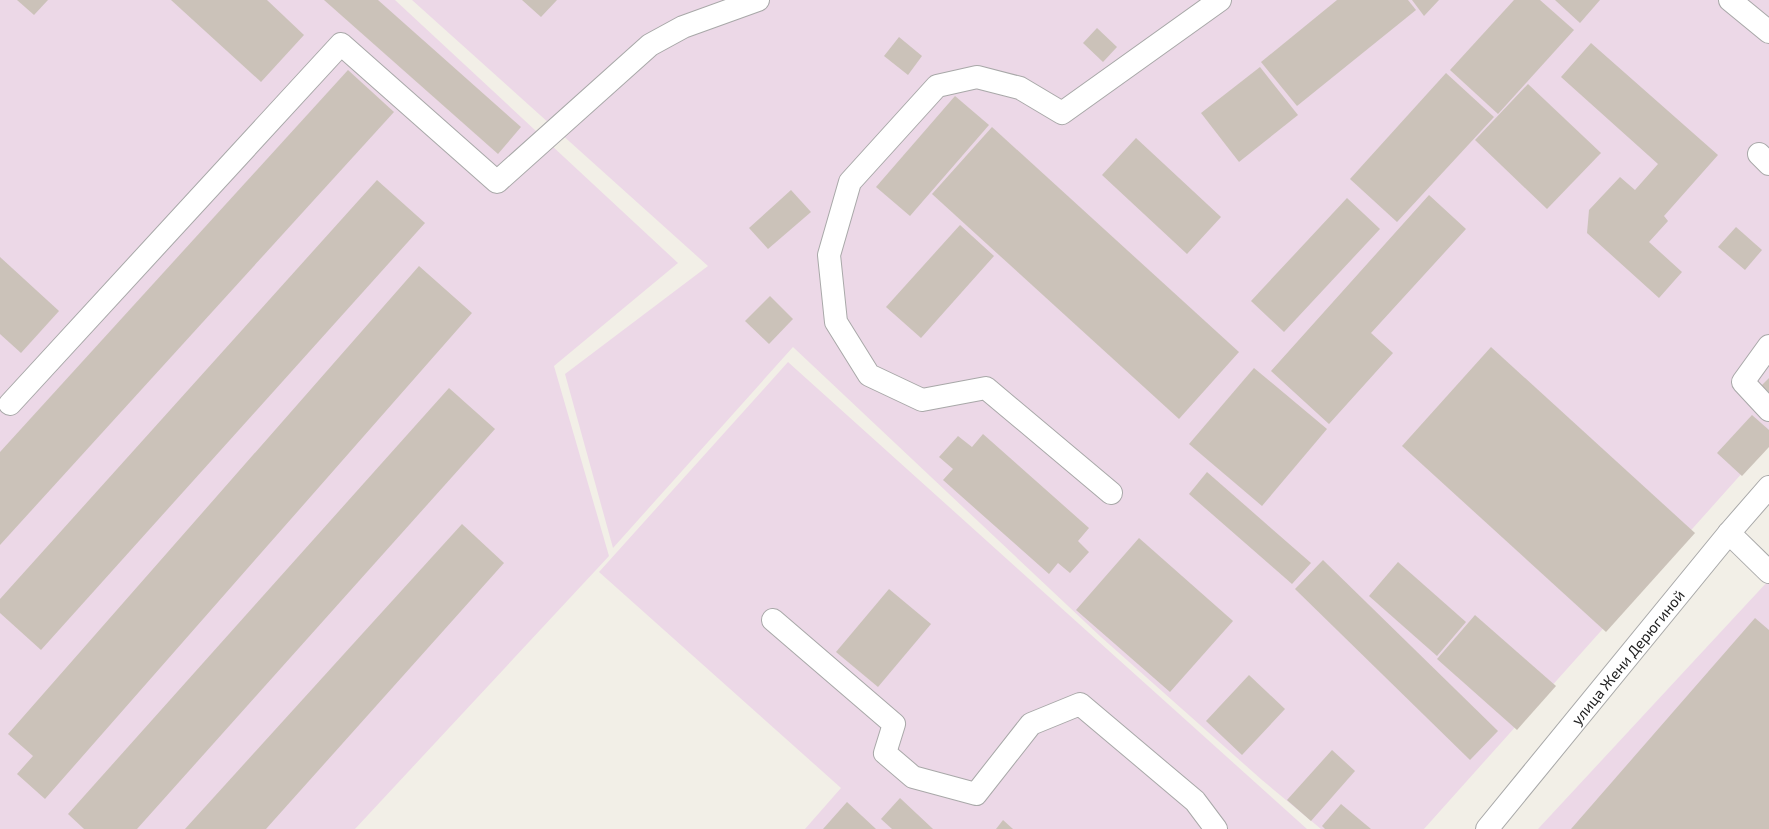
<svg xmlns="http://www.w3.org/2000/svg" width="1769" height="829" font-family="'Exo 2',sans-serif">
<rect width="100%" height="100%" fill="#f2efe7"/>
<g fill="#ecd8e7">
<path d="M 0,0 L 395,0 L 678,263 L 554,366 L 609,556 L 355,829 L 0,829 Z"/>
<path d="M 412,0 L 1769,0 L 1769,443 L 1424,829 L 1321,829 L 1262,780 L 1101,637 L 793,347 L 613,548 L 565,374 L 708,266 Z"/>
<path d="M 788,362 L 1307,829 L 805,829 L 841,788 L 599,572 Z"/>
<path d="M 1769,580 L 1769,829 L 1538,829 Z"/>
</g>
<g fill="#cbc2b9">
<path d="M 17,0 L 48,0 L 34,15 Z"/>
<path d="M 171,0 L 267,0 L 304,35 L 261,82 Z"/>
<path d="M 324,0 L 378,0 L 521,127 L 498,154 Z"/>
<path d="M 522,0 L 557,0 L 541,17 Z"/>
<path d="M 1337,0 L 1408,0 L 1416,10 L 1297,106 L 1261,62 Z"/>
<path d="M 1412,0 L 1439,0 L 1424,16 Z"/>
<path d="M 1514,0 L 1540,0 L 1574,30 L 1498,114 L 1450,70 Z"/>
<path d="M 1555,0 L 1600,0 L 1580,23 Z"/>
<path d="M 1097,28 L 1117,47 L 1103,62 L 1083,43 Z"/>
<path d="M 899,37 L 922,56 L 908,75 L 884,56 Z"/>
<path d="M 1591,43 L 1718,155 L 1664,216 L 1668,221 L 1649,242 L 1682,272 L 1659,298 L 1587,233 L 1589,210 L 1620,177 L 1635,190 L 1658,164 L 1561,77 Z"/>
<path d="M 1260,67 L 1298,115 L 1239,162 L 1201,113 Z"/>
<path d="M 348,70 L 394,112 L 0,545 L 0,452 Z"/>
<path d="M 1446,73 L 1494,117 L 1397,222 L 1350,179 Z"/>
<path d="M 1528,84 L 1601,153 L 1547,209 L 1475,140 Z"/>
<path d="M 955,96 L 989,125 L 910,216 L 876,187 Z"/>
<path d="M 992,127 L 1239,352 L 1179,419 L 932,194 Z"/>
<path d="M 1136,138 L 1221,217 L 1187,254 L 1102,175 Z"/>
<path d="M 377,180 L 425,223 L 41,650 L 0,613 L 0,599 Z"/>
<path d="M 791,190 L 811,212 L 768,249 L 749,228 Z"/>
<path d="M 1429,195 L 1466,229 L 1371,333 L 1393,353 L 1329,424 L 1271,371 Z"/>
<path d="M 1347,198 L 1380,229 L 1284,332 L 1251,301 Z"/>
<path d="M 960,225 L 994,256 L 921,338 L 886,307 Z"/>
<path d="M 1736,227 L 1762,250 L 1745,270 L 1718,247 Z"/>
<path d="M 0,257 L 59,311 L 21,353 L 0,334 Z"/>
<path d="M 419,266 L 472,313 L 45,799 L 17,774 L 33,756 L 8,734 Z"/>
<path d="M 770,296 L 793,319 L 769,344 L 745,321 Z"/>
<path d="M 1491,347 L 1695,533 L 1606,632 L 1402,446 Z"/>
<path d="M 1254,368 L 1327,429 L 1262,506 L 1189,444 Z"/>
<path d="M 1769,378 L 1769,393 L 1761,386 Z"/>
<path d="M 449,388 L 495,429 L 137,829 L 84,829 L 68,814 Z"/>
<path d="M 1752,415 L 1769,430 L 1769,447 L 1742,476 L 1717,453 Z"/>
<path d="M 983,434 L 1089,528 L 1078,541 L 1089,552 L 1070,573 L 1058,563 L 1049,574 L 943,480 L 953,469 L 939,457 L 958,436 L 972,447 Z"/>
<path d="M 1207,472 L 1311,563 L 1292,584 L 1189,494 Z"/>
<path d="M 462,524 L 504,563 L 266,829 L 185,829 Z"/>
<path d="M 1139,538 L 1233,621 L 1170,692 L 1076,610 Z"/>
<path d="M 1323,560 L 1498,731 L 1470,760 L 1295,589 Z"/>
<path d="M 1398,562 L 1466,622 L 1437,656 L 1369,596 Z"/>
<path d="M 889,589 L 931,624 L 878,687 L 836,652 Z"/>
<path d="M 1475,615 L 1556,686 L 1517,730 L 1437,659 Z"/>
<path d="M 1755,618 L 1769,630 L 1769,829 L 1571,829 Z"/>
<path d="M 1249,675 L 1285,709 L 1242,755 L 1206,721 Z"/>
<path d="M 1332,750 L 1355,771 L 1311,821 L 1287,800 Z"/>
<path d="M 900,798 L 933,829 L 892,829 L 881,819 Z"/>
<path d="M 847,802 L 876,829 L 823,829 Z"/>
<path d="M 1341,804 L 1371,829 L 1325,829 L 1322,826 Z"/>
<path d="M 1003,820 L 1013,829 L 996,829 Z"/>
</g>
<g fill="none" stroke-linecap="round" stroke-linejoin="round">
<g stroke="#a8a8a8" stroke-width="24">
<g id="minor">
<path d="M 1730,0 L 1769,32"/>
<path d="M 1759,154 L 1769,164"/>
<path d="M 1769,346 L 1743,382 L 1769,410"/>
<path d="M 10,404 L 341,44 L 497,182 L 650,45 L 683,27 L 758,0"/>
<path d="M 1111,493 L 986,388 L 922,400 L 869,375 L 836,322 L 829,255 L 850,182 L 937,86 L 977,77 L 1020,88 L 1062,113 L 1220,0"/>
<path d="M 1729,533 L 1769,572"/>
<path d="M 773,620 L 894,724 L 885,753 L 913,777 L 976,794 L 1031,724 L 1080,704 L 1195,801 L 1216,829"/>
<path id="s1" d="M 1487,829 L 1729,533 L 1769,487"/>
</g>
</g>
<use href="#minor" stroke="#fff" stroke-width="22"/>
</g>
<g text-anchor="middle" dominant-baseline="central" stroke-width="3" stroke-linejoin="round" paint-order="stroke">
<g font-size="15" fill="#212121" stroke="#fff">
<text stroke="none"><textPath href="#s1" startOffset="222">улица Жени Дерюгиной</textPath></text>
</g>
</g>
</svg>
